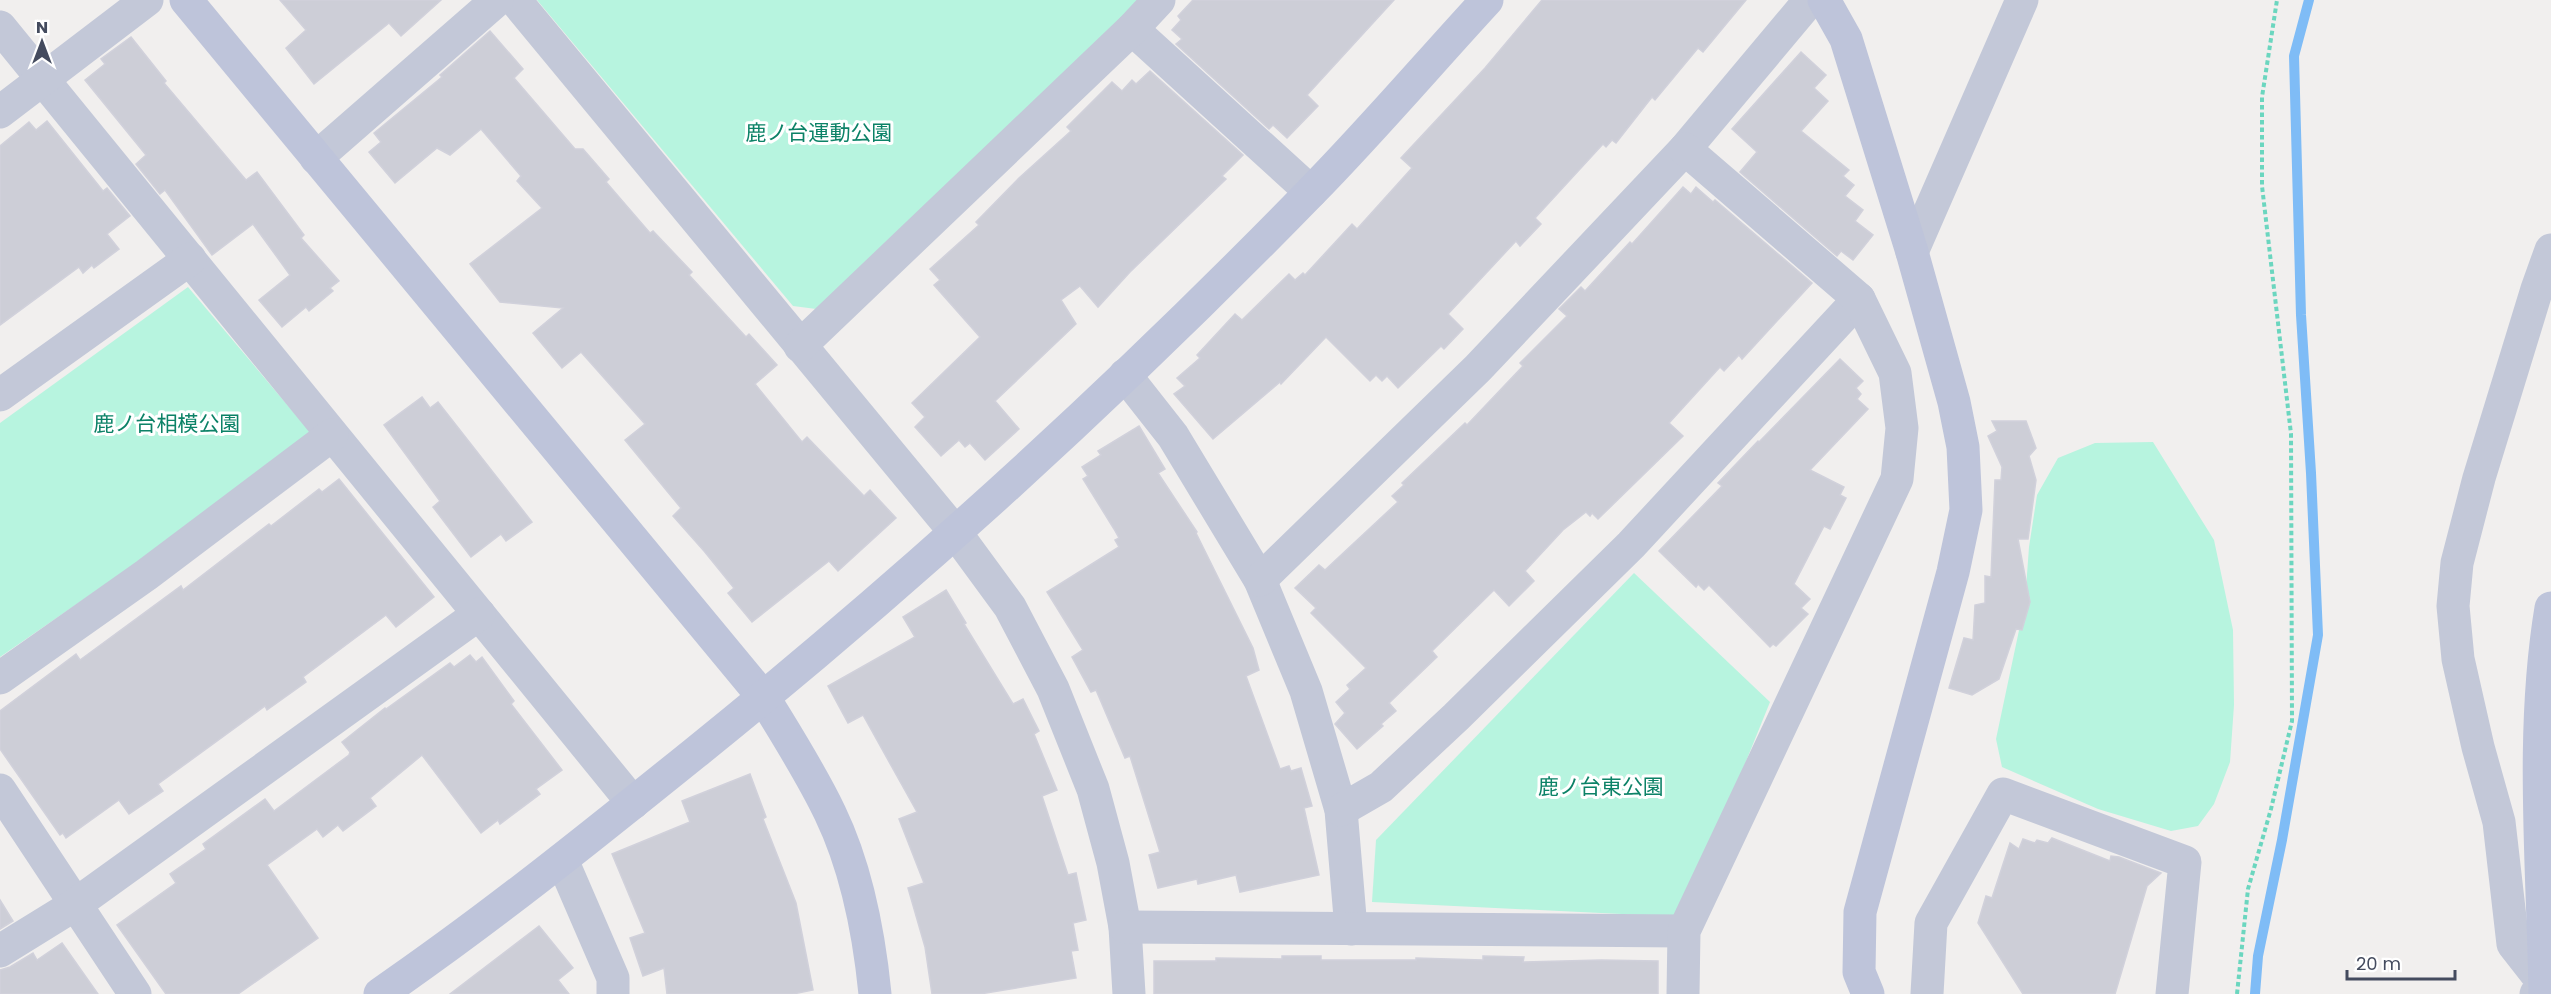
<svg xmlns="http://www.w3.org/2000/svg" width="2551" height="994" font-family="Poppins,'Noto Sans JP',sans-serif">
<rect width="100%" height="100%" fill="#f1efee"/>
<g fill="#b7f4df">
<path d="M 537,0 L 1147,0 L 824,310 L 793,306 Z"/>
<path d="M 188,287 L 316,439 L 0,657 L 0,423 Z"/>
<path d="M 2153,442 L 2214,540 L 2233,630 L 2234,705 L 2230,762 L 2214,804 L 2198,826 L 2171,831 L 2098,809 L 2002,767 L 1996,739 L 2025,602 L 2029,547 L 2037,495 L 2058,458 L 2095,443 Z"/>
<path d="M 1634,573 L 1770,702 L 1683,917 L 1372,902 L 1376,840 Z"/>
</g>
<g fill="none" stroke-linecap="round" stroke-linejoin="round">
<path stroke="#7fbcf6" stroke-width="10" d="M 2255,994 L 2258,956 L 2282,840 L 2318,635 L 2311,473 L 2301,315 L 2294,56 L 2309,0"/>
</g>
<g fill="#cdced7" stroke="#d1d1db" stroke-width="1.5">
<path d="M 280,0 L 441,0 L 401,36 L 389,23 L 314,84 L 286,48 L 306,30 Z"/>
<path d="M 1193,0 L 1394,0 L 1307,95 L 1318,106 L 1287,138 L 1273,125 L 1269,129 L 1176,44 L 1182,39 L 1172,30 L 1181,20 L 1178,16 Z"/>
<path d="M 1542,0 L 1746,0 L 1703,52 L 1698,48 L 1655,100 L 1652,97 L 1616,143 L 1612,140 L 1606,147 L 1603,144 L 1535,218 L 1541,224 L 1520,246 L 1516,241 L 1448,314 L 1463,329 L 1444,349 L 1441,346 L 1398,388 L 1387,376 L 1382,381 L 1376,375 L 1370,381 L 1326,337 L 1281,384 L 1280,382 L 1213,439 L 1174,394 L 1185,386 L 1177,378 L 1200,358 L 1197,355 L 1235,314 L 1242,320 L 1289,274 L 1295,280 L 1303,273 L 1305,275 L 1352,224 L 1357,229 L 1412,168 L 1401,158 L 1485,68 Z"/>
<path d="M 490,31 L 523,69 L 514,78 L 575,149 L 583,149 L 609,179 L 606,182 L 650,233 L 653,231 L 692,272 L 689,275 L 746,337 L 749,334 L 777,365 L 755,384 L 802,442 L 807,437 L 864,496 L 870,490 L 896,518 L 838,571 L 829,561 L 752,622 L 728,593 L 734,588 L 704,551 L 673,516 L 681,508 L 625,440 L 645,424 L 581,352 L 562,368 L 533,333 L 563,308 L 500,302 L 470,264 L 542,208 L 517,181 L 521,176 L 481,129 L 450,155 L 437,148 L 395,183 L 369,152 L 381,142 L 374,133 L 442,77 L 440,75 Z"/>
<path d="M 131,37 L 166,81 L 164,83 L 246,180 L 257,172 L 304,235 L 301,238 L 339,281 L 330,288 L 333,291 L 309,311 L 306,307 L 282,327 L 259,300 L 290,275 L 253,224 L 212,255 L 165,190 L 160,194 L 136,164 L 146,155 L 85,80 L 105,64 L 101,59 Z"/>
<path d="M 1801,52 L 1826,75 L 1814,88 L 1828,101 L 1801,131 L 1849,170 L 1843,176 L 1854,185 L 1845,196 L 1863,210 L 1855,221 L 1873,235 L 1853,260 L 1841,251 L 1837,256 L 1740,172 L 1757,152 L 1732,129 Z"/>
<path d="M 1150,71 L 1243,155 L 1222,176 L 1226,179 L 1130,272 L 1098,307 L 1080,286 L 1061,300 L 1076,324 L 995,401 L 1019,429 L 985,460 L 970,443 L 965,447 L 959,440 L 941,456 L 915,427 L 925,417 L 912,403 L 980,337 L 934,285 L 940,280 L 930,269 L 979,225 L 976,222 L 1019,178 L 1071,131 L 1067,127 L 1112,82 L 1122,91 L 1132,80 L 1136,84 Z"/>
<path d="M 47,121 L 103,191 L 107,188 L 130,216 L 107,234 L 119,249 L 94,268 L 92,265 L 83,273 L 79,267 L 0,325 L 0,146 L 29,122 L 36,130 Z"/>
<path d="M 1683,187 L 1691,194 L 1696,187 L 1713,202 L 1715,200 L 1812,283 L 1742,359 L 1739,355 L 1724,371 L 1720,367 L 1669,423 L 1683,436 L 1598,519 L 1592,513 L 1590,516 L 1586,512 L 1563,530 L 1525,571 L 1534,581 L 1509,606 L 1494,590 L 1432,651 L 1437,657 L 1389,703 L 1396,711 L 1381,724 L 1383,726 L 1357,749 L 1335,724 L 1345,713 L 1336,702 L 1350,689 L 1347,685 L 1366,668 L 1311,613 L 1316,608 L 1295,588 L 1319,565 L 1325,570 L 1398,502 L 1392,496 L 1404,485 L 1402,483 L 1465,423 L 1467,425 L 1523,366 L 1520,363 L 1567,316 L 1559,309 L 1581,287 L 1585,291 L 1630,242 L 1632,244 Z"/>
<path d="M 1840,359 L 1863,381 L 1856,388 L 1861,394 L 1857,399 L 1868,409 L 1810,470 L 1844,487 L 1840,495 L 1846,498 L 1830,529 L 1824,526 L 1794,584 L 1810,599 L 1801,608 L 1808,614 L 1776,646 L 1773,644 L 1770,647 L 1709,585 L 1704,590 L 1698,584 L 1696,587 L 1659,551 L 1722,486 L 1718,483 L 1758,441 L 1759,442 Z"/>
<path d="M 422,397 L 430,408 L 438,402 L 532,522 L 506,541 L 501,534 L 471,557 L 433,507 L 440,501 L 384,425 Z"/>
<path d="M 1992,421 L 2026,421 L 2036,448 L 2029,456 L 2036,480 L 2028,539 L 2018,539 L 2030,602 L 2022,630 L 2016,629 L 1999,679 L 1972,695 L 1949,688 L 1964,638 L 1973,640 L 1975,605 L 1985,603 L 1985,576 L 1991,577 L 1995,480 L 2001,480 L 2002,467 L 1988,436 L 1997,431 Z"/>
<path d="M 1139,426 L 1165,469 L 1158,473 L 1197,532 L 1196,533 L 1253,648 L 1259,670 L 1246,676 L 1280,769 L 1289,766 L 1291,771 L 1301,768 L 1312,806 L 1304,808 L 1319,875 L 1240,892 L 1236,875 L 1198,884 L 1197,879 L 1158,888 L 1149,855 L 1160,852 L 1130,756 L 1125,758 L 1096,690 L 1091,692 L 1072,657 L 1083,650 L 1047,592 L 1119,547 L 1115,540 L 1119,538 L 1114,529 L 1083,479 L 1088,476 L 1082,467 L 1101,455 L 1098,451 Z"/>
<path d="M 339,479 L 434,597 L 396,627 L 386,615 L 303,677 L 306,682 L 267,710 L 265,706 L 158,784 L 163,791 L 129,814 L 119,800 L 66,838 L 63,833 L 60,835 L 0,749 L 0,711 L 76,654 L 80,660 L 181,586 L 183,590 L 269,524 L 271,526 L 319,489 L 322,492 Z"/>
<path d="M 946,590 L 966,623 L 964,624 L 1013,704 L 1023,699 L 1039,731 L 1034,734 L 1057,790 L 1042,796 L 1068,875 L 1076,873 L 1086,920 L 1073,923 L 1078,950 L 1071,951 L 1076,978 L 980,994 L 932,994 L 925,947 L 908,888 L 924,883 L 899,819 L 917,812 L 863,715 L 848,723 L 828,686 L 915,637 L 903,617 Z"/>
<path d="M 470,655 L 476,662 L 482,657 L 514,701 L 511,704 L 562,770 L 536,789 L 540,794 L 500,824 L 498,820 L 481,833 L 422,755 L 370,798 L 376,806 L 343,831 L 338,825 L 323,837 L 317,829 L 267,865 L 318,938 L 238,994 L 166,994 L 117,925 L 176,883 L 170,874 L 206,849 L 203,844 L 265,799 L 274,811 L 349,755 L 350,752 L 342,742 L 385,708 L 386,709 L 450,663 L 454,667 Z"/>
<path d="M 750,774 L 766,817 L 763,819 L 796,903 L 813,990 L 793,994 L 667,994 L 664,968 L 643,976 L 630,938 L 645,933 L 612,854 L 690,822 L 682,801 Z"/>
<path d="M 2052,838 L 2110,861 L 2111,856 L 2119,857 L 2161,873 L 2147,886 L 2115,994 L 2023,994 L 1978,923 L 1986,896 L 1992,898 L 2010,843 L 2019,849 L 2023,839 L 2035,843 L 2037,840 L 2048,843 Z"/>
<path d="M 0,900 L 13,921 L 0,929 Z"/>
<path d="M 539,926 L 573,968 L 558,980 L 569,994 L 450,994 Z"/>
<path d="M 62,943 L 98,994 L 0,994 L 0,970 L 10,967 L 33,953 L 37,960 Z"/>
<path d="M 1282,956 L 1321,956 L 1321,960 L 1416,960 L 1416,958 L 1483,960 L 1483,956 L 1524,957 L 1523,962 L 1601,960 L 1658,961 L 1658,994 L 1154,994 L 1154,961 L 1216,961 L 1216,958 L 1282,959 Z"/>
</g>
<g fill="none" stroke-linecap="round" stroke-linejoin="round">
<path stroke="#6bd6bf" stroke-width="4" stroke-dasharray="4.5 3" stroke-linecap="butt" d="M 2237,994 L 2248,889 L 2271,809 L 2292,721 L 2291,434 L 2262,186 L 2262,97 L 2277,0"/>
<g stroke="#c3c8d8" stroke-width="33">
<path d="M 515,0 L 955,532 L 1010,607 L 1053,689 L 1093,789 L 1113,863 L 1125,927 L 1129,994"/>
<path d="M 0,27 L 633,803"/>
<path d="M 1132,29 L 1311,192"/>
<path d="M 0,112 L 147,0"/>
<path d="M 316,158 L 497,0"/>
<path d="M 1912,252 L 2022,0"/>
<path d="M 800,346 L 1132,29 L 1159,0"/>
<path d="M 1125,375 L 1173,436 L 1260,580 L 1306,691 L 1341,810 L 1351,929"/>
<path d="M 0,395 L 190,259"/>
<path d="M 1260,580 L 1478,368 L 1685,149 L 1810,0"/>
<path d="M 0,678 L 146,575 L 332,435"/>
<path d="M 0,790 L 135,994"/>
<path d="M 1341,810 L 1381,787 L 1456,717 L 1631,545 L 1859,299"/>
<path d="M 562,860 L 613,978 L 613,994"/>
<path d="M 1125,927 L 1684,931"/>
<path d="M 0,951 L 76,904 L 479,614"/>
<path d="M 1683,994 L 1684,931 L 1897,479 L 1902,428 L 1895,373 L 1859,299 L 1685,149"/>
<path d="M 1927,994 L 1931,923 L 2003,794 L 2185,862 L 2172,994"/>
<path d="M 2536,994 L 2545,985 L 2513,944 L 2499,822 L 2478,747 L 2458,659 L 2453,606 L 2457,563 L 2479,478 L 2537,289 L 2551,250"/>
</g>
<g stroke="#bec4da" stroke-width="33">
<path d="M 186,0 L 764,698 C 787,736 811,773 830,813 C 857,869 869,933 875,994"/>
<path d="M 1824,0 L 1846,39 L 1912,252 L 1954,402 L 1963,447 L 1966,510 L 1953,572 L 1860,912 L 1859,972 L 1868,994"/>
<path d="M 380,994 C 489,919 592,836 695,753 C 911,579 1117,391 1310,193 C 1371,131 1428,64 1487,0"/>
<path d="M 2545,994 C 2543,866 2530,735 2551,608"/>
</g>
</g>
<g text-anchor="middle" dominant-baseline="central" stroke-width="6" stroke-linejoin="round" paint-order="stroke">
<g font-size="21" fill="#0c8267" stroke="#fff">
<text x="819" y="132">鹿ノ台運動公園</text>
<text x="167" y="423">鹿ノ台相模公園</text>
<text x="1601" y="786">鹿ノ台東公園</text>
</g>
</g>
<g transform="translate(42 42)" stroke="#ffffff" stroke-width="4.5" paint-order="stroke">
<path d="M0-4.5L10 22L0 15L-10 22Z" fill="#444b5e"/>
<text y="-9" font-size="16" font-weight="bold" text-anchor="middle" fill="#444b5e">N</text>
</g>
<path d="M2347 970v9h108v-9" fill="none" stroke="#444b5e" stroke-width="3"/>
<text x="2356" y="970" font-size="18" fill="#444b5e" stroke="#ffffff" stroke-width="4.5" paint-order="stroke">20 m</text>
</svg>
